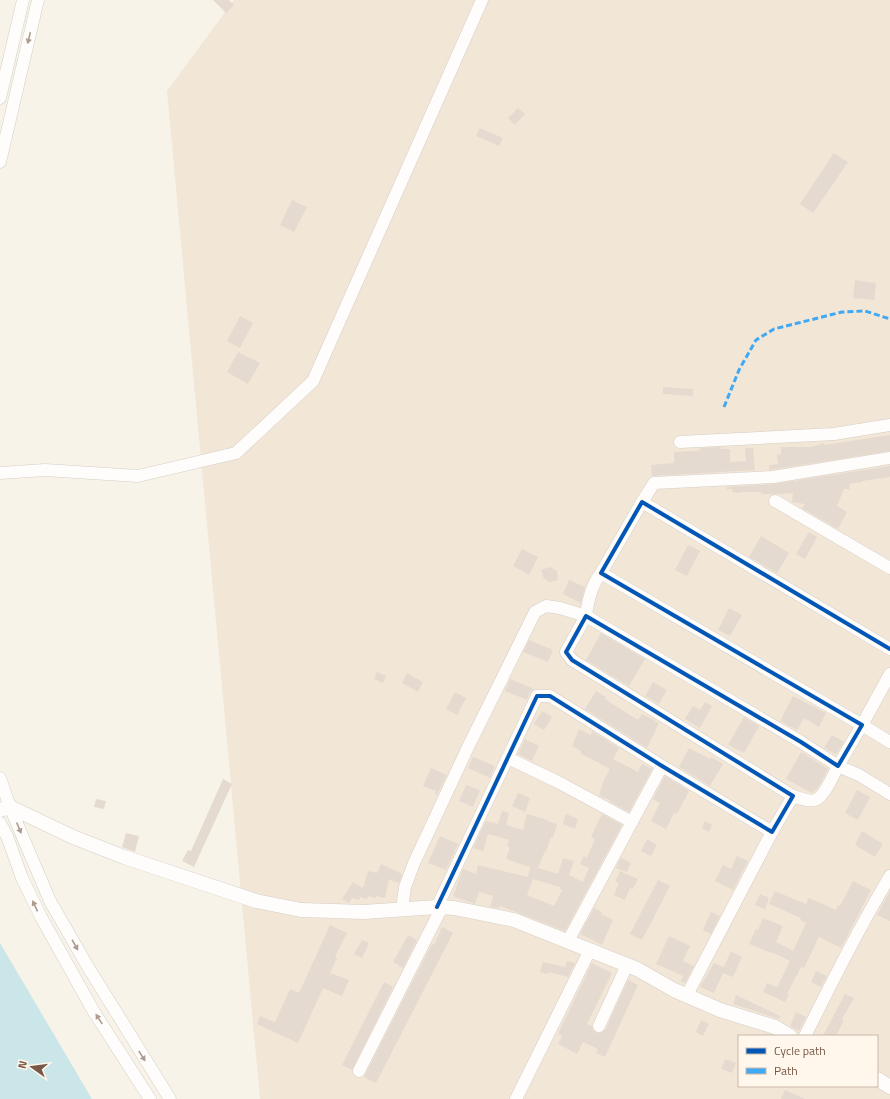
<svg xmlns="http://www.w3.org/2000/svg" width="890" height="1099" font-family="'Titillium Web',sans-serif">
<rect width="100%" height="100%" fill="#f8f3e9"/>
<path fill="#f2e6d6" fill-rule="evenodd" d="M 234,0 L 890,0 L 890,1099 L 260,1099 L 167,91 ZM 739,1036 L 877,1036 L 877,1086 L 739,1086 Z"/>
<path fill="#cae6e9" d="M 0,943 L 92,1099 L 0,1099 Z"/>
<g fill="#e5dad0" fill-rule="evenodd">
<path d="M 213,0 L 229,0 L 234,5 L 226,13 Z"/>
<path d="M 518,108 L 525,114 L 515,125 L 508,118 Z"/>
<path d="M 480,128 L 503,138 L 499,146 L 476,136 Z"/>
<path d="M 834,153 L 848,162 L 813,213 L 800,204 Z"/>
<path d="M 292,200 L 307,207 L 294,232 L 280,225 Z"/>
<path d="M 855,280 L 876,283 L 874,300 L 853,298 Z"/>
<path d="M 240,316 L 253,323 L 240,348 L 227,341 Z"/>
<path d="M 238,352 L 260,363 L 248,384 L 227,372 Z"/>
<path d="M 663,387 L 693,389 L 693,396 L 663,394 Z"/>
<path d="M 890,435 L 890,451 L 769,470 L 769,465 L 778,464 L 777,455 L 781,454 L 781,447 L 811,447 L 824,443 L 824,445 Z"/>
<path d="M 721,447 L 721,449 L 730,449 L 730,462 L 746,461 L 745,448 L 753,448 L 755,470 L 652,476 L 651,465 L 674,463 L 674,452 L 693,451 L 700,450 L 700,448 Z"/>
<path d="M 890,466 L 890,477 L 862,481 L 862,482 L 849,484 L 850,489 L 844,489 L 837,506 L 847,512 L 838,529 L 802,508 L 805,504 L 792,502 L 793,493 L 778,494 L 761,494 L 761,492 L 741,492 L 740,493 L 732,492 L 733,489 L 726,489 L 727,487 L 774,484 Z"/>
<path d="M 809,532 L 817,537 L 805,559 L 796,554 Z"/>
<path d="M 761,536 L 789,553 L 777,573 L 749,557 Z"/>
<path d="M 688,545 L 700,551 L 687,576 L 675,570 Z"/>
<path d="M 522,549 L 538,557 L 529,575 L 513,566 Z"/>
<path d="M 550,567 L 557,571 L 558,580 L 550,582 L 544,579 L 541,570 Z"/>
<path d="M 569,580 L 585,587 L 581,603 L 563,594 Z"/>
<path d="M 729,608 L 742,615 L 730,636 L 718,630 Z"/>
<path d="M 601,633 L 645,659 L 629,686 L 586,660 Z"/>
<path d="M 529,640 L 553,650 L 548,662 L 523,652 Z"/>
<path d="M 377,672 L 386,676 L 383,683 L 374,679 Z"/>
<path d="M 407,673 L 423,682 L 418,692 L 402,683 Z"/>
<path d="M 510,679 L 534,689 L 530,692 L 527,700 L 505,691 Z"/>
<path d="M 653,682 L 667,690 L 659,704 L 645,696 Z"/>
<path d="M 596,691 L 606,697 L 605,699 L 638,720 L 642,714 L 659,723 L 647,748 L 585,709 Z"/>
<path d="M 455,692 L 466,698 L 457,715 L 446,709 Z"/>
<path d="M 793,696 L 826,713 L 819,727 L 804,718 L 797,730 L 780,721 Z"/>
<path d="M 705,702 L 712,706 L 700,728 L 685,719 L 693,706 L 700,710 Z"/>
<path d="M 542,711 L 552,717 L 544,730 L 534,724 Z"/>
<path d="M 744,717 L 759,726 L 744,753 L 728,745 Z"/>
<path d="M 579,729 L 591,735 L 592,731 L 619,748 L 613,759 L 638,772 L 642,764 L 652,769 L 629,812 L 609,801 L 610,800 L 599,796 L 603,782 L 610,769 L 580,753 L 581,751 L 572,746 Z"/>
<path d="M 832,735 L 844,742 L 836,754 L 824,748 Z"/>
<path d="M 525,739 L 539,746 L 532,761 L 518,754 Z"/>
<path d="M 689,748 L 710,759 L 711,757 L 723,764 L 710,786 L 679,767 Z"/>
<path d="M 801,752 L 828,769 L 819,786 L 812,793 L 786,779 Z"/>
<path d="M 473,757 L 495,766 L 490,778 L 468,768 Z"/>
<path d="M 431,768 L 447,775 L 437,795 L 435,794 L 436,791 L 423,786 Z"/>
<path d="M 665,776 L 689,791 L 677,814 L 674,813 L 666,829 L 651,821 L 660,803 L 653,799 Z"/>
<path d="M 223,779 L 232,784 L 194,867 L 182,861 L 188,850 L 191,851 Z"/>
<path d="M 466,785 L 480,790 L 473,807 L 459,801 Z"/>
<path d="M 857,790 L 870,797 L 858,820 L 845,813 Z"/>
<path d="M 518,793 L 530,798 L 525,812 L 512,806 Z"/>
<path d="M 96,799 L 106,801 L 104,809 L 94,807 Z"/>
<path d="M 502,811 L 509,813 L 506,825 L 523,830 L 527,814 L 548,820 L 548,821 L 557,824 L 553,838 L 551,837 L 546,852 L 545,851 L 538,868 L 558,874 L 563,858 L 574,861 L 569,875 L 583,882 L 589,868 L 580,864 L 584,856 L 587,858 L 595,839 L 591,837 L 602,814 L 622,825 L 565,931 L 500,906 L 499,908 L 490,907 L 493,896 L 479,892 L 475,904 L 453,896 L 463,869 L 476,874 L 478,865 L 528,877 L 530,867 L 506,859 L 510,847 L 507,846 L 509,840 L 488,834 L 483,851 L 473,848 L 486,821 L 498,824 ZM 533,879 L 560,887 L 560,889 L 562,890 L 554,906 L 527,895 Z"/>
<path d="M 566,814 L 578,819 L 575,829 L 563,824 Z"/>
<path d="M 705,821 L 712,825 L 709,832 L 702,828 Z"/>
<path d="M 862,831 L 883,844 L 875,857 L 855,845 Z"/>
<path d="M 126,833 L 139,836 L 135,852 L 122,847 Z"/>
<path d="M 440,836 L 458,844 L 446,870 L 428,863 Z"/>
<path d="M 647,839 L 657,845 L 651,856 L 641,851 Z"/>
<path d="M 737,856 L 748,861 L 733,890 L 715,881 L 723,865 L 731,869 Z"/>
<path d="M 621,858 L 631,863 L 627,872 L 616,868 Z"/>
<path d="M 381,864 L 402,874 L 399,883 L 389,879 L 385,898 L 376,896 L 376,898 L 368,896 L 367,899 L 360,897 L 359,900 L 352,898 L 349,903 L 342,899 L 353,882 L 363,888 L 368,871 L 377,873 Z"/>
<path d="M 620,871 L 638,879 L 633,889 L 630,888 L 625,900 L 614,895 L 619,883 L 615,882 Z"/>
<path d="M 658,880 L 670,886 L 642,940 L 630,934 Z"/>
<path d="M 853,881 L 871,890 L 841,948 L 819,937 L 804,968 L 801,967 L 787,994 L 789,995 L 785,1002 L 763,992 L 767,983 L 777,987 L 790,961 L 771,952 L 771,953 L 749,944 L 756,929 L 758,930 L 763,918 L 783,926 L 776,942 L 793,951 L 806,923 L 800,920 L 801,918 L 769,904 L 775,891 L 806,904 L 809,898 L 836,910 L 838,905 L 840,906 Z"/>
<path d="M 890,891 L 890,921 L 877,915 Z"/>
<path d="M 760,894 L 769,898 L 765,909 L 755,905 Z"/>
<path d="M 594,908 L 602,912 L 601,914 L 613,920 L 602,945 L 580,934 Z"/>
<path d="M 711,912 L 720,916 L 711,934 L 703,930 Z"/>
<path d="M 330,925 L 347,933 L 335,957 L 337,958 L 330,973 L 349,980 L 342,996 L 323,988 L 298,1043 L 257,1024 L 260,1016 L 275,1022 L 290,989 L 299,993 Z"/>
<path d="M 442,927 L 453,933 L 376,1083 L 364,1077 L 432,944 L 434,945 Z"/>
<path d="M 408,935 L 417,940 L 403,968 L 393,962 Z"/>
<path d="M 669,936 L 690,946 L 683,961 L 694,966 L 685,983 L 681,981 L 683,976 L 656,964 Z"/>
<path d="M 362,940 L 369,943 L 362,958 L 354,954 Z"/>
<path d="M 731,951 L 742,957 L 733,977 L 723,973 L 714,993 L 700,987 L 714,963 L 724,967 Z"/>
<path d="M 567,961 L 575,963 L 568,977 L 549,972 L 548,974 L 540,972 L 543,962 L 565,967 Z"/>
<path d="M 592,963 L 612,973 L 587,1024 L 592,1026 L 593,1030 L 596,1033 L 600,1033 L 606,1029 L 628,980 L 638,985 L 605,1057 L 596,1053 L 598,1049 L 583,1042 L 577,1054 L 558,1044 L 562,1036 L 558,1034 Z"/>
<path d="M 816,971 L 827,976 L 821,987 L 811,982 Z"/>
<path d="M 384,982 L 393,987 L 352,1070 L 342,1065 Z"/>
<path d="M 845,994 L 854,998 L 842,1019 L 844,1020 L 836,1036 L 823,1036 Z"/>
<path d="M 736,995 L 780,1016 L 779,1019 L 733,1004 Z"/>
<path d="M 796,1012 L 806,1017 L 799,1031 L 790,1026 Z"/>
<path d="M 701,1020 L 709,1024 L 703,1036 L 696,1032 Z"/>
<path d="M 725,1059 L 736,1063 L 732,1073 L 721,1069 Z"/>
<path d="M 785,1090 L 805,1099 L 781,1099 Z"/>
</g>
<g fill="none" stroke-linecap="round" stroke-linejoin="round">
<g stroke="#d6cec6" stroke-width="13">
<g id="minor">
<path d="M 0,98 L 23,0"/>
<path d="M 0,162 L 38,0"/>
<path d="M 680,442 L 834,434 L 890,425"/>
<path d="M 0,473 L 45,470 L 138,476 L 236,453 L 313,381 L 482,0"/>
<path d="M 775,501 L 890,568"/>
<path d="M 642,502 L 654,483 L 773,477 L 890,458"/>
<path d="M 890,674 L 862,725 L 890,742"/>
<path d="M 508,758 L 558,782 L 632,822"/>
<path d="M 0,778 L 10,807 L 50,901 L 88,967 L 170,1099"/>
<path d="M 793,796 C 799,798 808,802 815,800 C 824,797 834,774 838,766 L 859,775 L 890,794"/>
<path d="M 0,823 L 7,836 L 22,878 L 41,917 L 94,1012 L 150,1099"/>
<path d="M 437,907 L 537,696 L 550,696 L 662,766 L 772,832 L 793,796 L 572,660 L 566,652 L 586,616 L 801,742 L 838,766 L 862,725 L 601,573 L 642,502 L 890,649"/>
<path d="M 402,909 L 405,887 L 414,863 L 469,745 L 535,612 L 546,606 L 560,608 L 586,616 C 588,601 591,586 601,573"/>
<path d="M 568,941 L 662,766"/>
<path d="M 687,995 L 772,832"/>
<path d="M 599,1026 L 627,965"/>
<path d="M 805,1036 C 832,982 859,928 890,876"/>
<path d="M 359,1071 L 442,907"/>
<path d="M 516,1099 L 590,950"/>
</g>
</g>
<g stroke="#d6cec6" stroke-width="15">
<g id="tertiary">
<path d="M 0,810 L 10,807 L 73,837 L 124,857 L 256,901 L 301,910 L 364,912 L 437,907 L 454,908 L 514,920 L 637,969 L 674,990 L 720,1010 L 775,1027 L 790,1036"/>
<path d="M 877,1079 L 890,1087"/>
</g>
</g>
<use href="#minor" stroke="#fefdfc" stroke-width="12"/>
<use href="#tertiary" stroke="#fefdfc" stroke-width="14"/>
<path stroke="#3fa9f5" stroke-width="3" stroke-dasharray="6 3" stroke-linecap="butt" d="M 724,407 L 739,370 L 756,340 L 774,329 L 842,312 L 865,311 L 890,319"/>
<g stroke="#fff7eb" stroke-width="6">
<path id="cycleway" d="M 437,907 L 537,696 L 550,696 L 662,766 L 772,832 L 793,796 L 572,660 L 566,652 L 586,616 L 801,742 L 838,766 L 862,725 L 601,573 L 642,502 L 890,649"/>
</g>
<use href="#cycleway" stroke="#0057b8" stroke-width="4"/>
</g>
<defs><path id="oneway-solid" d="M-6-.8H1V-3.2L6.5 0L1 3.2V.8H-6Z"/></defs>
<g fill="#ae9b8f">
<use href="#oneway-solid" transform="translate(29 38) rotate(103)"/>
<use href="#oneway-solid" transform="translate(19 828) rotate(67)"/>
<use href="#oneway-solid" transform="translate(35 906) rotate(-115)"/>
<use href="#oneway-solid" transform="translate(75 945) rotate(61)"/>
<use href="#oneway-solid" transform="translate(99 1019) rotate(-123)"/>
<use href="#oneway-solid" transform="translate(142 1056) rotate(57)"/>
</g>
<rect x="738" y="1035" width="140" height="52" fill="#fff7eb" stroke="#c9b8a9"/>
<rect x="746" y="1048" width="20" height="6" fill="#0057b8" stroke="#c9b8a9"/>
<text x="774" y="1055" font-size="12" fill="#785947">Cycle path</text>
<rect x="746" y="1068" width="20" height="6" fill="#3fa9f5" stroke="#c9b8a9"/>
<text x="774" y="1075" font-size="12" fill="#785947">Path</text>
<g transform="translate(32 1067) rotate(284)" stroke="#fff7eb" stroke-width="3" paint-order="stroke">
<path d="M0-3L7 15L0 10L-7 15Z" fill="#785947"/>
<text y="-6" font-size="11" font-weight="bold" text-anchor="middle" fill="#785947">N</text>
</g>
</svg>
